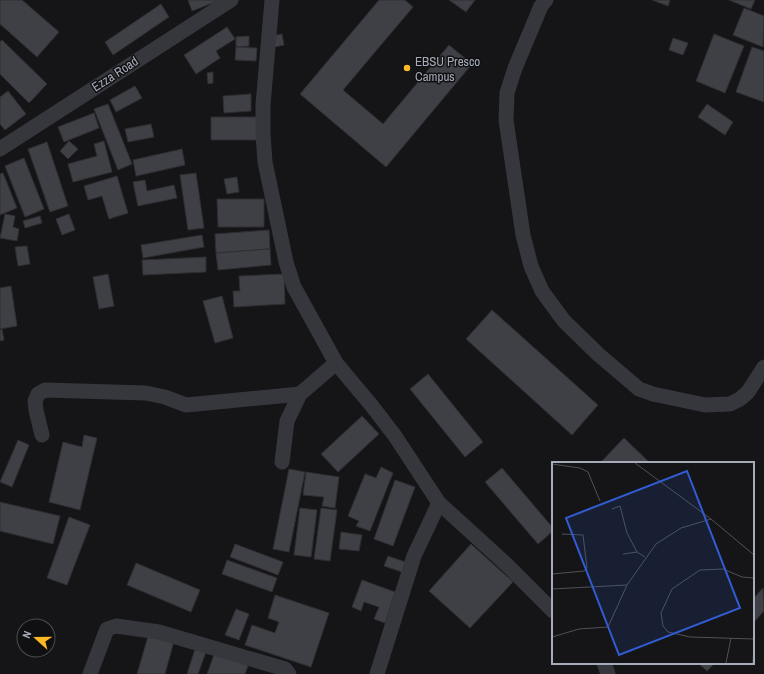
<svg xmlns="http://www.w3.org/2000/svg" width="764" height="674" font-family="'Archivo Narrow',sans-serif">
<rect width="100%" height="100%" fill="#151517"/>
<g fill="#3e4045" stroke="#2f2f33">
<path d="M 0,0 L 22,0 L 59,32 L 37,57 L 0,24 Z"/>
<path d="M 188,0 L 220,0 L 192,11 Z"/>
<path d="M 379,0 L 405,0 L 413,7 L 343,90 L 383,124 L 449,45 L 472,64 L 386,167 L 300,94 Z"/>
<path d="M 449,0 L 475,0 L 466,12 Z"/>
<path d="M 652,0 L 670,0 L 668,6 Z"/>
<path d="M 729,0 L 755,0 L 751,9 Z"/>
<path d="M 161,4 L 169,17 L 113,55 L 105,42 Z"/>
<path d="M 744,8 L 764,16 L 763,47 L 733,35 Z"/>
<path d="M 227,27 L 235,39 L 216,51 L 220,58 L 196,74 L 184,55 Z"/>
<path d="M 282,34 L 284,45 L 274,47 L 272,36 Z"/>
<path d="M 714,34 L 744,46 L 725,93 L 696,81 Z"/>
<path d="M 249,36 L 249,46 L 236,47 L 236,37 Z"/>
<path d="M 673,38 L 688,43 L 683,55 L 669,50 Z"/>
<path d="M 2,40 L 47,84 L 29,103 L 0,74 L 0,42 Z"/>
<path d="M 236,47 L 257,48 L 256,61 L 235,60 Z"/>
<path d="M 752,47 L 764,51 L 764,102 L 736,92 Z"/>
<path d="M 213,72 L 213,83 L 208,84 L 207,73 Z"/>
<path d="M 135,86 L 142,98 L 116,112 L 110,100 Z"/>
<path d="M 8,91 L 26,114 L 5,130 L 0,124 L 0,97 Z"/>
<path d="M 251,94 L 251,111 L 224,113 L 223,96 Z"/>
<path d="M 108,104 L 132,164 L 118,170 L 94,109 Z"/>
<path d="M 707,104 L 733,122 L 725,135 L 698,117 Z"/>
<path d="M 94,113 L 99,128 L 64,142 L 58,127 Z"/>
<path d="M 211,117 L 260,117 L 259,140 L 211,140 Z"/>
<path d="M 151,124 L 154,137 L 128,142 L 125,129 Z"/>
<path d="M 69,141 L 78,149 L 68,159 L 60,151 Z"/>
<path d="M 104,141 L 112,172 L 73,182 L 68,164 L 97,156 L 94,144 Z"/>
<path d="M 47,142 L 68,206 L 50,212 L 28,149 Z"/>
<path d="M 182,149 L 185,165 L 136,176 L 133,160 Z"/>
<path d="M 24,158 L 44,209 L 25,217 L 5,166 Z"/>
<path d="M 3,173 L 17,208 L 0,215 L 0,174 Z"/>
<path d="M 196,173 L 204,228 L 188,230 L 180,175 Z"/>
<path d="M 117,176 L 128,213 L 109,219 L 102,196 L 88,200 L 84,186 Z"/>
<path d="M 237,177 L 239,192 L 227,194 L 224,179 Z"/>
<path d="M 145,180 L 147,191 L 174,185 L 177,198 L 138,206 L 133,182 Z"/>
<path d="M 217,199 L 264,199 L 264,227 L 218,227 Z"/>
<path d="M 5,214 L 15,216 L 13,227 L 19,229 L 17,241 L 0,238 Z"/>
<path d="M 69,214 L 75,230 L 62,235 L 56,219 Z"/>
<path d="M 40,216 L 42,223 L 25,228 L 23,221 Z"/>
<path d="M 269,230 L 270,249 L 216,253 L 215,234 Z"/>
<path d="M 202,235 L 204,247 L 143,258 L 141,245 Z"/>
<path d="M 27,246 L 30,264 L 18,266 L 15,247 Z"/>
<path d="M 270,249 L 271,265 L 218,270 L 216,253 Z"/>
<path d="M 206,257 L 206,272 L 143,275 L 142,260 Z"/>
<path d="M 108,274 L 114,306 L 99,309 L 93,277 Z"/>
<path d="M 284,274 L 285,304 L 234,307 L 233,291 L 240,291 L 239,276 Z"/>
<path d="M 11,286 L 17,326 L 0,329 L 0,288 Z"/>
<path d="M 222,296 L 233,338 L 215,343 L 203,301 Z"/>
<path d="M 492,310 L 598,405 L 572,435 L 466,339 Z"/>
<path d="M 2,329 L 4,340 L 0,341 L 0,330 Z"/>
<path d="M 428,374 L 483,442 L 465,457 L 410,389 Z"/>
<path d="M 362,416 L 379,434 L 338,472 L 321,454 Z"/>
<path d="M 84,435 L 97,438 L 80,510 L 49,502 L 63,442 L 82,447 Z"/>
<path d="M 624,438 L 650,463 L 600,463 Z"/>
<path d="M 18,440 L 29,445 L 12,487 L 0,482 Z"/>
<path d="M 381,467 L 393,473 L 370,531 L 356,526 L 359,521 L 348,516 L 365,474 L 376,478 Z"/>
<path d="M 502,468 L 553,528 L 553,531 L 538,544 L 485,482 Z"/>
<path d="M 289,469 L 305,472 L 289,552 L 273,549 Z"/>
<path d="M 306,472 L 339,477 L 335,508 L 322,506 L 324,497 L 303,495 Z"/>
<path d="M 395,480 L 415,487 L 393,546 L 374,539 Z"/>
<path d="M 0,502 L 60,516 L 53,544 L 0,531 Z"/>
<path d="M 300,508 L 317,510 L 311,557 L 294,555 Z"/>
<path d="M 321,508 L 337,510 L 330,561 L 314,559 Z"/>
<path d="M 69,517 L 90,525 L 67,585 L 47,578 Z"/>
<path d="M 341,532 L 362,535 L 359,551 L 339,549 Z"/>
<path d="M 235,544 L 283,562 L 278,575 L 230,557 Z"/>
<path d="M 471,544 L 513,582 L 470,628 L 429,591 Z"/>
<path d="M 388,556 L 405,562 L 402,572 L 384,566 Z"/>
<path d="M 227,560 L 277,578 L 272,592 L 222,574 Z"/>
<path d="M 136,563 L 200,590 L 191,612 L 127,585 Z"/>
<path d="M 362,580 L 395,592 L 385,623 L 374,619 L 379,607 L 364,602 L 361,611 L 352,607 Z"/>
<path d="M 763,588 L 764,611 L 753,623 L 753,599 Z"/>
<path d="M 275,595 L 329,613 L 311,667 L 245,645 L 252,625 L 275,633 L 279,622 L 268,618 Z"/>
<path d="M 236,609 L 249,614 L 239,640 L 225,635 Z"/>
<path d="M 149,633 L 174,641 L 165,674 L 137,674 Z"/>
<path d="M 195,649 L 206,652 L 198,674 L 187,674 Z"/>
<path d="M 215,652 L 249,663 L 245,674 L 207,674 Z"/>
<path d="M 698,663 L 715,663 L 707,671 Z"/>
</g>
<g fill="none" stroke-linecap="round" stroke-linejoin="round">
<g stroke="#36373d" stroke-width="15">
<path d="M 272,0 L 263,105 L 263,134 L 265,162 L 286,262 L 294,287 L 336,363 L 372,406 L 395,436 L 439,503 L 507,565 L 553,611"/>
<path d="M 546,0 L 541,6 L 515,68 L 507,93 L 506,120 L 523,235 L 531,266 L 542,291 L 564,321 L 599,355 L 639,389 L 653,394 L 705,405 L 730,404 L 740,399 L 748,392 L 764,367"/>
<path d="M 0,149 L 231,0"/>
<path d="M 42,435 L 36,410 L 35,401 L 38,394 L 45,390 L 146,393 L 165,397 L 186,405 L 300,394"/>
<path d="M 282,462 L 287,421 L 300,394 L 336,363"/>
<path d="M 604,663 L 608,674"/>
<path d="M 90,674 L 107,629 L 116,626 L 159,632 L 285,669 L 289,674"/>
<path d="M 377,674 L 414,556 L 439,503"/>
</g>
</g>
<circle fill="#ffb925" stroke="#101012" stroke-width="1.5" cx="407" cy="68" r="4"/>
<g text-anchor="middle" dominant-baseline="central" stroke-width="3" stroke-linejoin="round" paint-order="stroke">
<g font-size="13" fill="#a5abb9" stroke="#101012" text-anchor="start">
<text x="415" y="61">EBSU Presco<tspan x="415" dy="15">Campus</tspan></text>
</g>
<g font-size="13" fill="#a5abb9" stroke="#101012">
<text transform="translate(115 74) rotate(-33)">Ezza Road</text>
</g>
</g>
<g transform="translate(552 462)">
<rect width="202" height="202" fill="#151517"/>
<path fill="none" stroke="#4f5158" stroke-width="1" d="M 83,1 L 159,57 L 202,93M 0,2 L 28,6 L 36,10 L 48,39M 60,47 L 68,44 L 75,71 L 85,90M 71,92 L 85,90 L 93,95M 0,112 L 32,109 L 35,106 L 31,73 L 10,72M 202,116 L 190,115 L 171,107 L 148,108 L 120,127 L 109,151 L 111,164 L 116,170 L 138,175 L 202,177M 0,127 L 75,123M 0,175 L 27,167 L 56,165 L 75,123 L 104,82 L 129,66 L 159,57M 174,201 L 179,176M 201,201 L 202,183"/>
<path fill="#315cd3" fill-opacity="0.15" stroke="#315cd3" stroke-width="2" d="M 135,9 L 188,146 L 67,193 L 14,56 Z"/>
<rect width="202" height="202" fill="none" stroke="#a5abb9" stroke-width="2"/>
</g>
<g transform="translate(36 638) rotate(291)"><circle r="19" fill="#101012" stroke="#4c4e55"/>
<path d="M0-3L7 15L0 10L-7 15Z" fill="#ffb925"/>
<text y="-6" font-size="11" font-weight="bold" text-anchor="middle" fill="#a5abb9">N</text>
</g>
</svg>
